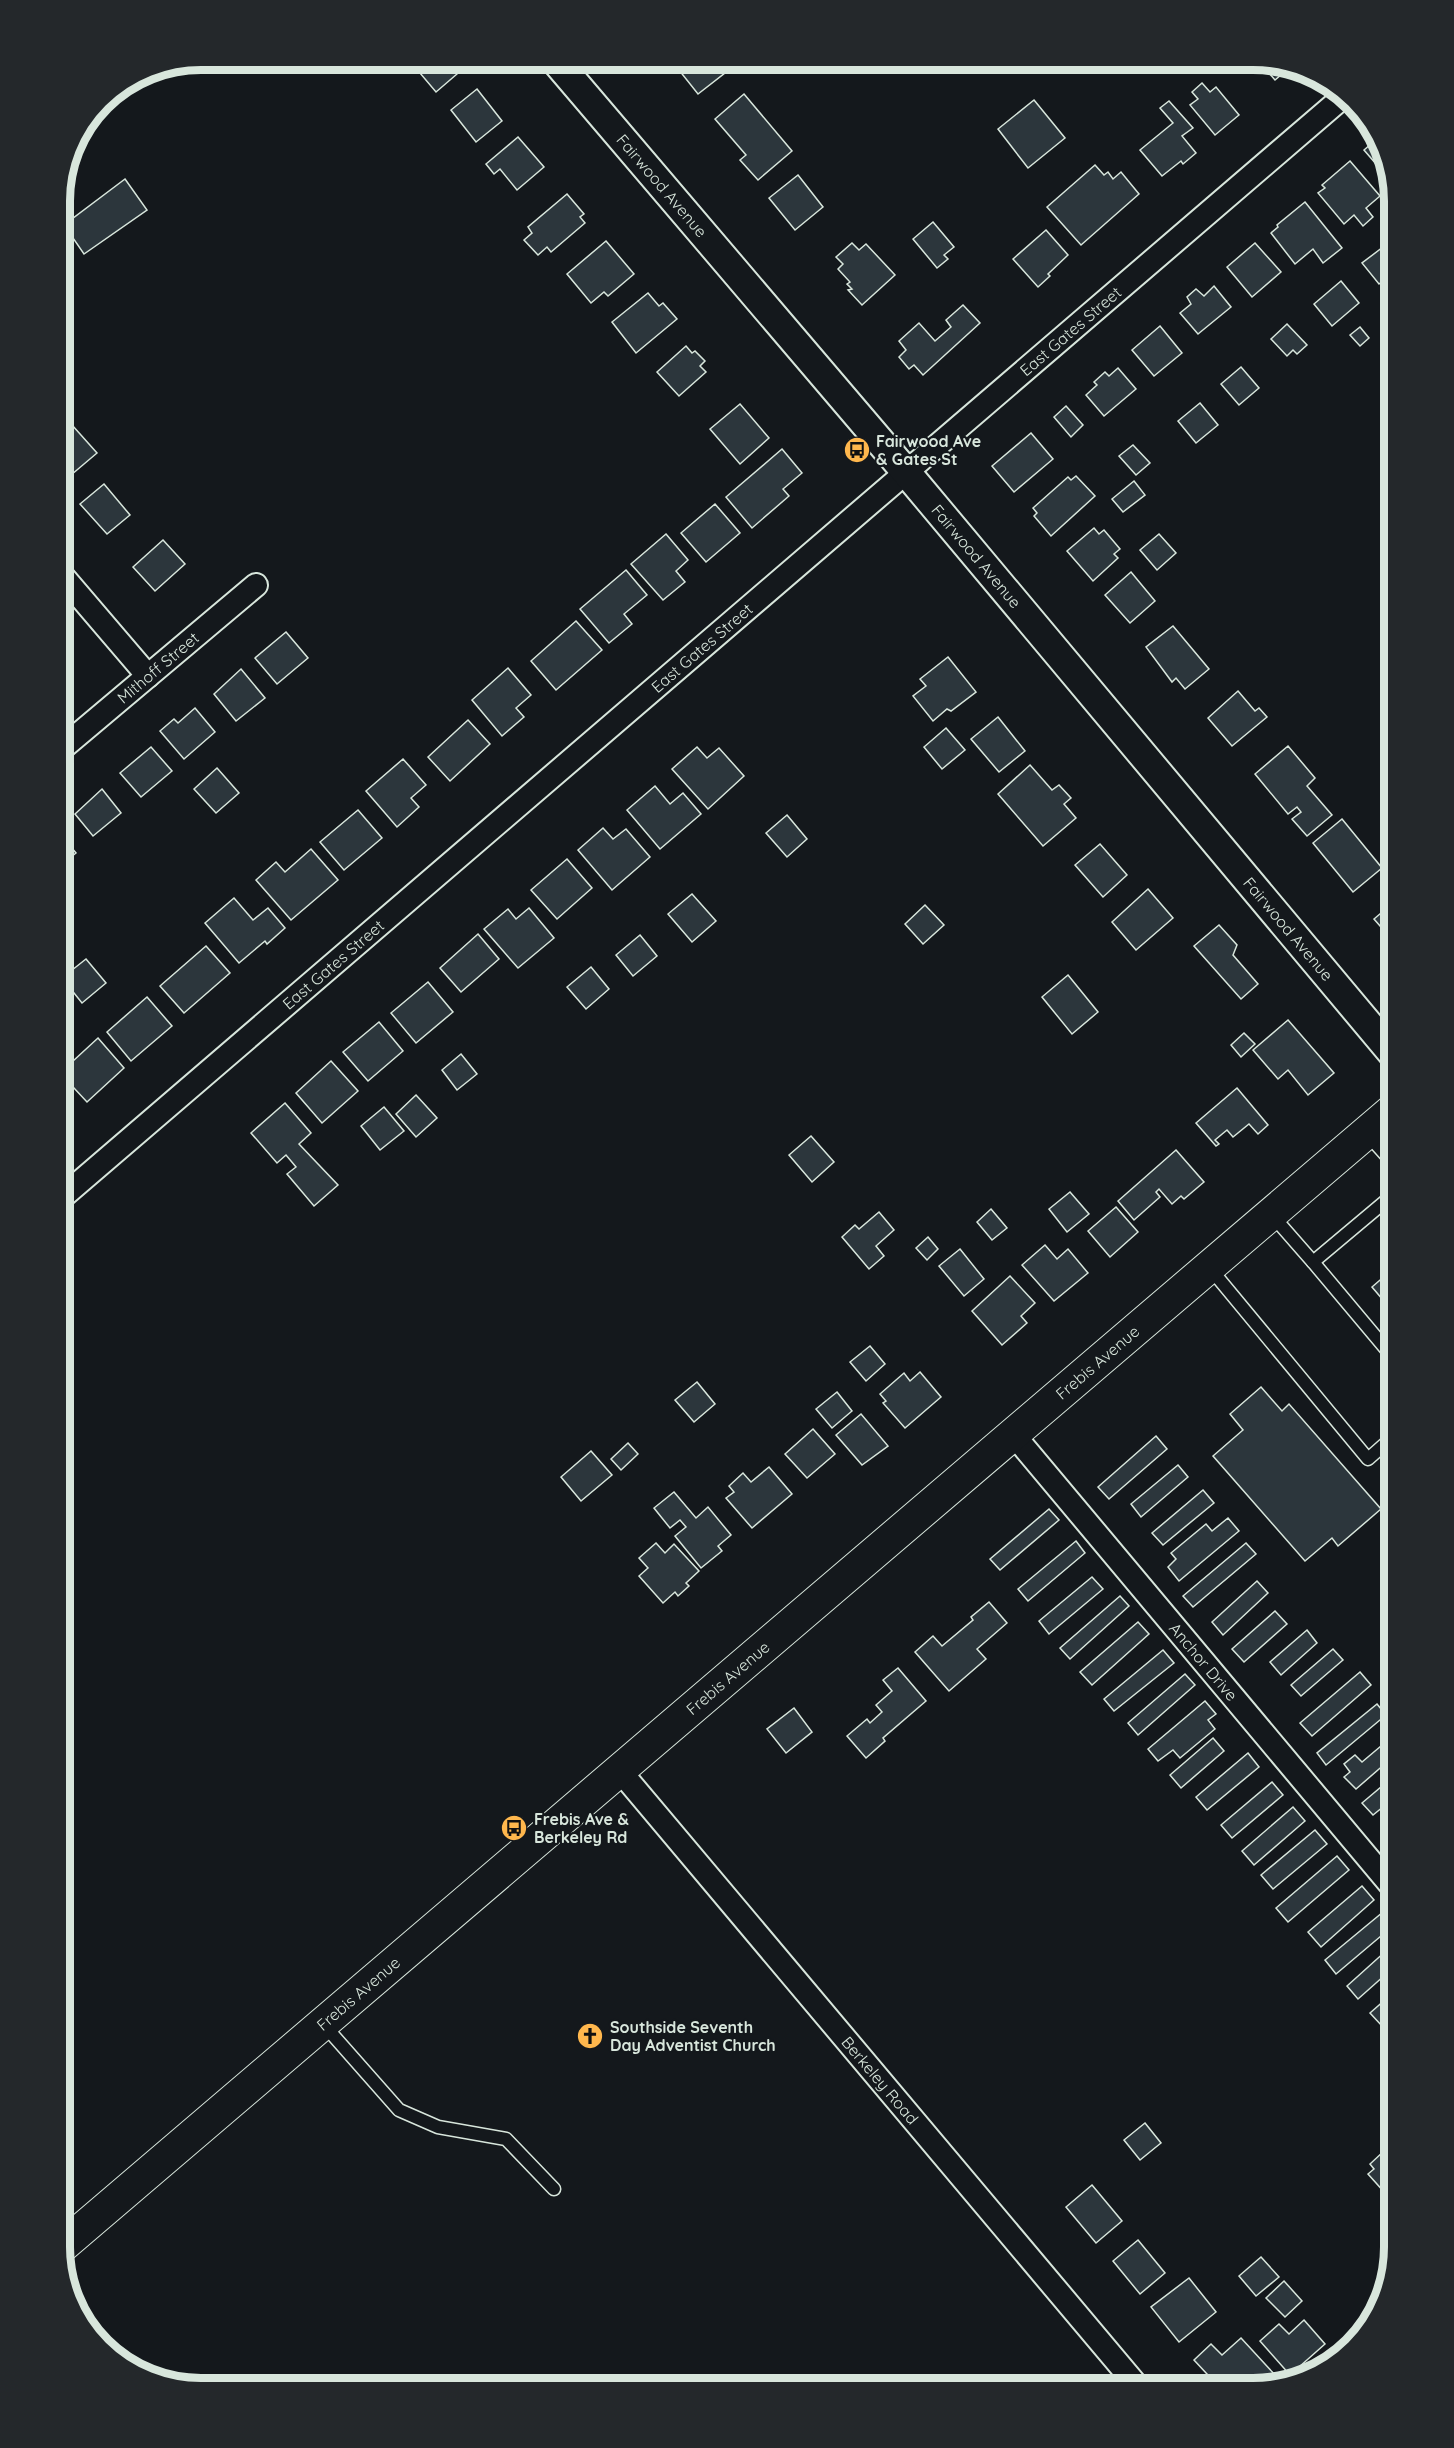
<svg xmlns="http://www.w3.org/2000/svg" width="1454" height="2448" font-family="Quicksand,sans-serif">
<rect width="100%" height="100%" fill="#14181c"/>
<g fill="#2c363c" stroke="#d8e6dc" stroke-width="1.5">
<path d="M 409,60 L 452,60 L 448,63 L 457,74 L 436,92 Z"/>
<path d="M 671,60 L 723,60 L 730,69 L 698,94 Z"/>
<path d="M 1258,60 L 1262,60 L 1288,69 L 1275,80 Z"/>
<path d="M 1202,83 L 1210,92 L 1216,87 L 1239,115 L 1215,135 L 1190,105 L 1198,99 L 1192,92 Z"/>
<path d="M 477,89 L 502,121 L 476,142 L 451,110 Z"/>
<path d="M 744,94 L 792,151 L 758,180 L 740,160 L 746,155 L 715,119 Z"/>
<path d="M 1034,100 L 1065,138 L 1028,168 L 998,129 Z"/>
<path d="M 1169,101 L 1193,128 L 1182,136 L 1196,153 L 1183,164 L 1181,161 L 1162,176 L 1140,150 L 1173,123 L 1160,108 Z"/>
<path d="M 518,137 L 544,167 L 517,190 L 500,169 L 494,174 L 486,164 Z"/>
<path d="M 1378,138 L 1380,139 L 1389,179 L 1364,150 Z"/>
<path d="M 1350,161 L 1380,196 L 1366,208 L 1373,217 L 1363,226 L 1354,215 L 1344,224 L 1318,193 L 1325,188 L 1322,185 Z"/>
<path d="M 1095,165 L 1104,175 L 1108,172 L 1113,179 L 1121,172 L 1139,194 L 1081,245 L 1047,207 Z"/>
<path d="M 798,175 L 823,207 L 795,230 L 769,198 Z"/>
<path d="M 125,179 L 147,210 L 84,254 L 64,225 Z"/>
<path d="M 567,194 L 584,214 L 580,217 L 585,223 L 551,252 L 547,247 L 538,255 L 524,240 L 532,233 L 528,227 Z"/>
<path d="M 1305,202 L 1342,248 L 1323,263 L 1313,249 L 1295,264 L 1271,233 L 1278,227 L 1277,225 Z"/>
<path d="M 933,222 L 954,247 L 944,255 L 948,259 L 937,268 L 913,239 Z"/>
<path d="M 1046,230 L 1068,255 L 1048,274 L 1050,276 L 1038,287 L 1013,259 Z"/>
<path d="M 606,241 L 634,274 L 608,296 L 604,292 L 591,303 L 567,274 Z"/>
<path d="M 852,243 L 859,250 L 866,244 L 895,275 L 862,305 L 848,290 L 852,289 L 847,284 L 850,282 L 838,269 L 843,264 L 836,257 Z"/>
<path d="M 1255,243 L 1281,272 L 1252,297 L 1227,267 Z"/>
<path d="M 1383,247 L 1394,261 L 1394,272 L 1379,284 L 1362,263 Z"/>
<path d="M 1341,281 L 1359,303 L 1332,326 L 1314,304 Z"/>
<path d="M 1214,286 L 1231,307 L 1198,334 L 1180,313 L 1191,304 L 1187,297 L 1196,289 L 1204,296 Z"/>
<path d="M 648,293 L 659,306 L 663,303 L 677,319 L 636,353 L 612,322 Z"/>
<path d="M 963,305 L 980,323 L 923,375 L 914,365 L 909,369 L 899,357 L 906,350 L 899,341 L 919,323 L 935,341 L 951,327 L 946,320 Z"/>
<path d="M 1287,324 L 1307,345 L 1297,354 L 1293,350 L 1287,356 L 1271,339 Z"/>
<path d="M 1160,326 L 1182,353 L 1154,376 L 1132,350 Z"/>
<path d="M 1360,327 L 1369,338 L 1360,346 L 1350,335 Z"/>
<path d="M 686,346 L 692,353 L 695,351 L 705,361 L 700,366 L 706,372 L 679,396 L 657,372 Z"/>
<path d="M 1241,367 L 1259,388 L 1239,405 L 1221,384 Z"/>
<path d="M 1118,368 L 1136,389 L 1104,416 L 1086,395 L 1097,385 L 1094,382 L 1105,372 L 1109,376 Z"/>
<path d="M 1200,403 L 1218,425 L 1196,443 L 1178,421 Z"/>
<path d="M 740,404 L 769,438 L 740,464 L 710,429 Z"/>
<path d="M 1066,406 L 1083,425 L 1071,437 L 1054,417 Z"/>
<path d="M 72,425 L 97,453 L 71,475 L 62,465 L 60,467 L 60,436 Z"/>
<path d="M 1031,433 L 1053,459 L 1014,492 L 992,466 Z"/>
<path d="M 1133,445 L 1150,463 L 1136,475 L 1119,456 Z"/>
<path d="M 782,449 L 802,473 L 783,489 L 789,496 L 752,528 L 726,497 Z"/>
<path d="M 1076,476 L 1095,496 L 1051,536 L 1034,516 L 1037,513 L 1033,508 L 1068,477 L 1071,480 Z"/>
<path d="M 1134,481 L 1145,495 L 1123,512 L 1112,499 Z"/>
<path d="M 104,484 L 130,515 L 107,534 L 80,504 Z"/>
<path d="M 715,504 L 740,533 L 706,562 L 681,533 Z"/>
<path d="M 1094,528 L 1099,534 L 1104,530 L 1120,549 L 1114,554 L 1118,558 L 1093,581 L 1067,551 Z"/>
<path d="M 666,534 L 688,560 L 676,571 L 685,582 L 663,600 L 631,564 Z"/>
<path d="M 1159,534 L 1176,553 L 1157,570 L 1140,550 Z"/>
<path d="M 163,540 L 185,564 L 155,591 L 133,567 Z"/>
<path d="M 626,570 L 647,595 L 624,614 L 632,624 L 609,643 L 580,609 Z"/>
<path d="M 1131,572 L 1155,601 L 1130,623 L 1105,595 Z"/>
<path d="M 576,621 L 602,650 L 556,690 L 531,661 Z"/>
<path d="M 1173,626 L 1209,669 L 1185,689 L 1176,678 L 1172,682 L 1146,647 Z"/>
<path d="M 286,632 L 308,658 L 277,684 L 255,658 Z"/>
<path d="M 60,657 L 69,667 L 60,674 Z"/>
<path d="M 948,657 L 976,692 L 951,711 L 947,709 L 933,721 L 913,696 L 926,686 L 920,679 Z"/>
<path d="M 508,668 L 531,695 L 516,708 L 524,717 L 502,736 L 472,700 Z"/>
<path d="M 241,669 L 265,698 L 236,721 L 214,694 Z"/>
<path d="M 1238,691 L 1255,711 L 1259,708 L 1267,717 L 1232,746 L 1208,718 Z"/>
<path d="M 195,708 L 215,732 L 184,759 L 160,731 L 174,719 L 178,723 Z"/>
<path d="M 998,717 L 1025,751 L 999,772 L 971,739 Z"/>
<path d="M 468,720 L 490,744 L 450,781 L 428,757 Z"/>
<path d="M 946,728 L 965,750 L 942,769 L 924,747 Z"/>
<path d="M 1288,746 L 1315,778 L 1307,786 L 1332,815 L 1307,836 L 1292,819 L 1301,812 L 1297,807 L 1288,814 L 1255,774 Z"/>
<path d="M 151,747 L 172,771 L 141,797 L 120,773 Z"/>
<path d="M 697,747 L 707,758 L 719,748 L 744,776 L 708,809 L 672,769 Z"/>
<path d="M 403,759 L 426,785 L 411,798 L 419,807 L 397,827 L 366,791 Z"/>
<path d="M 1030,765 L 1052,790 L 1059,785 L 1071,798 L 1064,804 L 1076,818 L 1043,846 L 998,794 Z"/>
<path d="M 217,768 L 239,793 L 216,813 L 194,789 Z"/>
<path d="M 655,786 L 670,804 L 683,793 L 701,814 L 660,849 L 627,810 Z"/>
<path d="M 102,789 L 121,813 L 93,836 L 75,814 Z"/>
<path d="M 358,810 L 382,838 L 344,870 L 320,842 Z"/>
<path d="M 787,815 L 807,839 L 787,857 L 766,833 Z"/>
<path d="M 1342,819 L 1382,868 L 1353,892 L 1313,843 Z"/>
<path d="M 603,828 L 613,839 L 626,829 L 650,857 L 612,890 L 578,850 Z"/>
<path d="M 60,834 L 76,853 L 60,866 Z"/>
<path d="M 1100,844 L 1127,875 L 1103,897 L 1075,865 Z"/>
<path d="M 311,849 L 338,880 L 291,920 L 256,880 L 276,862 L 285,872 Z"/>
<path d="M 567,859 L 592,888 L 557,919 L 531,890 Z"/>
<path d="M 1148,889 L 1173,918 L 1136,950 L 1112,922 Z"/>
<path d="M 692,894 L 716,921 L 692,942 L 668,914 Z"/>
<path d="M 234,898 L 253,920 L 268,908 L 285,928 L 267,944 L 265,941 L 239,963 L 205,923 Z"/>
<path d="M 1394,902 L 1394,942 L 1374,919 Z"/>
<path d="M 925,905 L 944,925 L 923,944 L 905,924 Z"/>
<path d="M 529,908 L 554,938 L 518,968 L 484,929 L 508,909 L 516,919 Z"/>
<path d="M 1219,925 L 1237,945 L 1233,955 L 1258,984 L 1241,999 L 1194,946 Z"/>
<path d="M 478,934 L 499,959 L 461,992 L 440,968 Z"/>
<path d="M 640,935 L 657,956 L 633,976 L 616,955 Z"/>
<path d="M 206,946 L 230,973 L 184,1013 L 160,986 Z"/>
<path d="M 86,959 L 106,983 L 82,1003 L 62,978 Z"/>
<path d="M 591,967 L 609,989 L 586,1009 L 567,987 Z"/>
<path d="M 1068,975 L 1098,1012 L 1072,1034 L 1042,997 Z"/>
<path d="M 428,982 L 453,1012 L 416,1043 L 391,1013 Z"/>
<path d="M 147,997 L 172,1026 L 131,1061 L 107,1032 Z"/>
<path d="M 1288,1020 L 1334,1073 L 1308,1095 L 1288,1070 L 1278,1079 L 1253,1050 Z"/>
<path d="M 379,1022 L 403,1051 L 368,1081 L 343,1052 Z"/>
<path d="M 1244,1033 L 1255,1044 L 1241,1057 L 1231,1045 Z"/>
<path d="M 98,1038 L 124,1068 L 87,1102 L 60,1073 Z"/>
<path d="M 461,1054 L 477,1074 L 457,1090 L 442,1070 Z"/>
<path d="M 331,1061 L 358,1091 L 322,1123 L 296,1093 Z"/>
<path d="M 1237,1088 L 1268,1125 L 1258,1134 L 1249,1124 L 1233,1137 L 1227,1130 L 1215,1140 L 1219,1144 L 1216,1146 L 1196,1123 Z"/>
<path d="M 416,1095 L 437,1118 L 416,1137 L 396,1114 Z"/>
<path d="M 285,1103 L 311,1133 L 299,1144 L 338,1185 L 314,1206 L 287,1174 L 296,1167 L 286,1155 L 277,1163 L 251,1133 Z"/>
<path d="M 384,1107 L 404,1131 L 380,1150 L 361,1126 Z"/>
<path d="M 811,1136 L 834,1162 L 812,1182 L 789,1155 Z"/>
<path d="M 1176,1150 L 1204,1182 L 1184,1199 L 1181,1196 L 1172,1204 L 1159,1189 L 1156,1192 L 1160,1197 L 1134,1220 L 1118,1201 Z"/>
<path d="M 1070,1192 L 1089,1214 L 1067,1232 L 1049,1209 Z"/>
<path d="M 1116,1207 L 1138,1232 L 1110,1257 L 1088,1231 Z"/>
<path d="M 991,1209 L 1007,1228 L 992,1240 L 977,1222 Z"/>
<path d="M 879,1212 L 894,1230 L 876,1246 L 884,1256 L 869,1269 L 842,1237 L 855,1225 L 859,1229 Z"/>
<path d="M 928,1237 L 938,1249 L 927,1260 L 916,1248 Z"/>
<path d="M 1045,1245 L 1057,1259 L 1068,1249 L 1088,1273 L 1054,1301 L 1022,1265 Z"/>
<path d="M 960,1249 L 984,1279 L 964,1296 L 939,1266 Z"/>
<path d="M 1394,1268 L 1394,1313 L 1372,1287 Z"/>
<path d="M 1010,1276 L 1035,1303 L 1021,1316 L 1027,1323 L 1002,1345 L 972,1311 Z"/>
<path d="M 870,1346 L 885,1364 L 866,1381 L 850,1362 Z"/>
<path d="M 920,1372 L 941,1397 L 905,1428 L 883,1403 L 886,1401 L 880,1394 L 904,1373 L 910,1381 Z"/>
<path d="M 697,1382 L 715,1404 L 694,1422 L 675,1400 Z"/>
<path d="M 1261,1387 L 1282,1411 L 1289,1404 L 1381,1509 L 1338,1546 L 1332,1538 L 1305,1561 L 1213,1456 L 1243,1430 L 1230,1414 Z"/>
<path d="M 837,1392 L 852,1411 L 832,1428 L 816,1409 Z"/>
<path d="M 861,1414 L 888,1446 L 862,1465 L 836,1435 Z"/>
<path d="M 813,1429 L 835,1454 L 807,1478 L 785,1454 Z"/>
<path d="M 1156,1436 L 1167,1449 L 1109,1499 L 1098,1487 Z"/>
<path d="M 628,1443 L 638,1454 L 621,1470 L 611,1459 Z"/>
<path d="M 591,1451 L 612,1475 L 581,1501 L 561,1477 Z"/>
<path d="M 1178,1465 L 1188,1477 L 1141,1517 L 1131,1504 Z"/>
<path d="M 769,1467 L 792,1494 L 752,1528 L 726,1498 L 734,1492 L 729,1486 L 743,1473 L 751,1482 Z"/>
<path d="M 1394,1482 L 1394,1507 L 1382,1492 Z"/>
<path d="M 1203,1490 L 1214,1503 L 1163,1545 L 1152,1533 Z"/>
<path d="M 674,1492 L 696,1518 L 708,1507 L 731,1535 L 718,1546 L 722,1551 L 701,1568 L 675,1536 L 686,1527 L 680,1520 L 670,1528 L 654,1508 Z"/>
<path d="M 1049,1509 L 1059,1520 L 1000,1570 L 990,1559 Z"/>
<path d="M 1228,1518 L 1239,1531 L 1179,1581 L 1168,1567 L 1176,1559 L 1171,1553 L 1206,1524 L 1212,1531 Z"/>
<path d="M 1076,1541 L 1085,1553 L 1028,1601 L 1018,1589 Z"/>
<path d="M 656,1543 L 665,1553 L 674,1544 L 699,1571 L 686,1583 L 689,1586 L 678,1596 L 675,1592 L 663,1603 L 639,1576 L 648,1568 L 639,1558 Z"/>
<path d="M 1246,1543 L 1256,1554 L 1193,1607 L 1183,1596 Z"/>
<path d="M 1092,1577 L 1103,1589 L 1049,1634 L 1039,1621 Z"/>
<path d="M 1257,1581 L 1268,1593 L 1223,1635 L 1212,1622 Z"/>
<path d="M 1120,1596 L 1129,1606 L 1070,1659 L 1060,1648 Z"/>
<path d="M 989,1602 L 1007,1623 L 977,1649 L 986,1659 L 949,1691 L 915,1652 L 933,1636 L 942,1646 L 973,1620 L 971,1617 Z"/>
<path d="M 1275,1611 L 1287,1624 L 1244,1662 L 1232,1649 Z"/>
<path d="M 1138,1622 L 1149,1634 L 1092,1685 L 1080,1672 Z"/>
<path d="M 1394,1626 L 1394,1645 L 1385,1634 Z"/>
<path d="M 1307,1630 L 1317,1643 L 1281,1675 L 1270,1662 Z"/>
<path d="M 1333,1649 L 1343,1660 L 1301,1696 L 1291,1685 Z"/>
<path d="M 1163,1650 L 1174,1663 L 1114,1711 L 1104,1699 Z"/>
<path d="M 898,1668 L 926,1701 L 883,1738 L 885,1741 L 866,1758 L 847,1736 L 867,1719 L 870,1723 L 882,1712 L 876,1705 L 892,1691 L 883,1680 Z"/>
<path d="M 1360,1672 L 1371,1685 L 1312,1736 L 1300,1723 Z"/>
<path d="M 1185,1674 L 1195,1685 L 1138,1735 L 1128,1723 Z"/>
<path d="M 1205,1701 L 1216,1714 L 1208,1720 L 1215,1729 L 1180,1758 L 1173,1750 L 1158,1761 L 1148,1749 Z"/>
<path d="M 1377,1704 L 1386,1715 L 1326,1765 L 1317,1753 Z"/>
<path d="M 794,1708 L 812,1732 L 786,1753 L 767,1729 Z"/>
<path d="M 1394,1735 L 1394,1756 L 1356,1789 L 1344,1777 L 1350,1772 L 1344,1764 L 1355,1755 L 1362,1762 Z"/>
<path d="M 1213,1738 L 1224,1751 L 1181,1788 L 1170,1775 Z"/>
<path d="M 1248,1753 L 1259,1767 L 1207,1810 L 1196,1797 Z"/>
<path d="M 1394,1776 L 1394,1798 L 1373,1815 L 1362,1803 Z"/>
<path d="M 1272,1782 L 1283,1795 L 1232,1838 L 1221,1825 Z"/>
<path d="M 1293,1807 L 1305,1821 L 1254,1865 L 1242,1851 Z"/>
<path d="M 1315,1830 L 1327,1844 L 1273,1889 L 1261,1875 Z"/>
<path d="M 1337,1856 L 1349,1870 L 1288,1922 L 1276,1908 Z"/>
<path d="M 1362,1886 L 1374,1900 L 1321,1947 L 1308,1932 Z"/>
<path d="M 1383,1912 L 1394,1925 L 1336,1974 L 1325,1960 Z"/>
<path d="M 1387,1950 L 1394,1958 L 1394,1967 L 1358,1999 L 1347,1986 Z"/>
<path d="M 1394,1992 L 1394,2015 L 1382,2026 L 1370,2013 Z"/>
<path d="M 1145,2123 L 1161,2143 L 1140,2160 L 1124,2140 Z"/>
<path d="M 1384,2151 L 1391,2159 L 1394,2158 L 1394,2203 L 1368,2174 L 1374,2169 L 1370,2164 Z"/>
<path d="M 1092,2185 L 1122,2221 L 1096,2243 L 1066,2207 Z"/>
<path d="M 1138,2240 L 1165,2273 L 1140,2294 L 1113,2261 Z"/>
<path d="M 1261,2257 L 1279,2277 L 1256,2296 L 1239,2276 Z"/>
<path d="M 1189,2278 L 1216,2312 L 1179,2342 L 1151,2307 Z"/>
<path d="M 1284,2281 L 1302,2301 L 1285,2317 L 1266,2298 Z"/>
<path d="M 1304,2320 L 1325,2344 L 1290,2375 L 1260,2341 L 1279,2324 L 1289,2334 Z"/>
<path d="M 1241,2338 L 1276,2376 L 1266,2385 L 1252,2388 L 1220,2388 L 1194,2360 L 1211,2344 L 1222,2355 Z"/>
</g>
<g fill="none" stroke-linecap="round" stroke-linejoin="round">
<g stroke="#d8e6dc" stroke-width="15">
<g id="service">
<path d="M 1367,1134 L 1394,1164"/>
<path d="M 1271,1214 L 1313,1262 L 1394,1194"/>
<path d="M 1313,1262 L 1391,1355 L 1394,1352"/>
<path d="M 1209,1267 L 1368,1459 L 1394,1436"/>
<path d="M 324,2025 L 399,2110 L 438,2127 L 506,2139 L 554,2189"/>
</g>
</g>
<g stroke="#d8e6dc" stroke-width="26">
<g id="minor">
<path d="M 60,573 L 148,676"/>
<path id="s1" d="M 60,750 L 256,585"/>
<path id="s2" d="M 60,1199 L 1343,97"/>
<path id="s3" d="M 1013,1434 L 1394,1889"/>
<path id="s4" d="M 620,1771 L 1139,2388"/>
</g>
</g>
<g stroke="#d8e6dc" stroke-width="32">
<g id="tertiary">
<path id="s5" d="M 555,60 L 906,472 L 1394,1055"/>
</g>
</g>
<g stroke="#d8e6dc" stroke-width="34">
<g id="secondary">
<path id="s6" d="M 60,2248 L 1394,1109"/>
</g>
</g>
<use href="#service" stroke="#14181c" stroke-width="12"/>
<use href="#minor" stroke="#14181c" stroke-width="22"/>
<use href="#tertiary" stroke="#14181c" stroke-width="28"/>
<use href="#secondary" stroke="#14181c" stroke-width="32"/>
</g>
<defs>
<g id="bus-disc" transform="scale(1.35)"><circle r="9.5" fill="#ffb74d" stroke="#14181c"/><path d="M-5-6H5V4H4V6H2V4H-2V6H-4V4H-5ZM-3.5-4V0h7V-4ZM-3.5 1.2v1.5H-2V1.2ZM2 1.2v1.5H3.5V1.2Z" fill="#111"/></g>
<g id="church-disc" transform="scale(1.35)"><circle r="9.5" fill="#ffb74d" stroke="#14181c"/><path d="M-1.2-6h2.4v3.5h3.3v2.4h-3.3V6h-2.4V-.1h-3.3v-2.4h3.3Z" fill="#111"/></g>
</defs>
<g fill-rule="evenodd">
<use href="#bus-disc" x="857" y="450"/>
<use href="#bus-disc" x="514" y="1828"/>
<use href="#church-disc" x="590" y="2036"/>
</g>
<g text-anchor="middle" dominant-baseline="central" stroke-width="4.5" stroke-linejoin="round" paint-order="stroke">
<g font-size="16" fill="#d8e6dc" stroke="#14181c">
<text stroke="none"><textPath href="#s5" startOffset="165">Fairwood Avenue</textPath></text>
<text stroke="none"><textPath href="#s2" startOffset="1332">East Gates Street</textPath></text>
<text stroke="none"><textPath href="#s5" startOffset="651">Fairwood Avenue</textPath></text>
<text stroke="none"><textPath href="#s2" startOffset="846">East Gates Street</textPath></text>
<text stroke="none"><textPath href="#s1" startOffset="128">Mithoff Street</textPath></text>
<text stroke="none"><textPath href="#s5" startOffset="1137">Fairwood Avenue</textPath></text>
<text stroke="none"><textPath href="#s2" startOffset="360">East Gates Street</textPath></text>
<text stroke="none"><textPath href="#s6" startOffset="1364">Frebis Avenue</textPath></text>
<text stroke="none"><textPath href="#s3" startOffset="297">Anchor Drive</textPath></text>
<text stroke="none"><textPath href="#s6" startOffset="878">Frebis Avenue</textPath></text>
<text stroke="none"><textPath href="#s6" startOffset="392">Frebis Avenue</textPath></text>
<text stroke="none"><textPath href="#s4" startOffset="404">Berkeley Road</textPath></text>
</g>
<g font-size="16" font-weight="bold" fill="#d8e6dc" stroke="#14181c" text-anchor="start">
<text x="876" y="441">Fairwood Ave<tspan x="876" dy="18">&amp; Gates St</tspan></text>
<text x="534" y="1819">Frebis Ave &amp;<tspan x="534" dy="18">Berkeley Rd</tspan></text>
<text x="610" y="2027">Southside Seventh<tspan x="610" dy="18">Day Adventist Church</tspan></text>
</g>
</g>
<path d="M0 0H1454V2448H0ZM201 70H1253A131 131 0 0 1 1384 201V2247A131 131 0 0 1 1253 2378H201A131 131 0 0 1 70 2247V201A131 131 0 0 1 201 70Z" fill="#24282b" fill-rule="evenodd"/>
<path fill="none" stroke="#d8e6dc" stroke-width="8" d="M201 70H1253A131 131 0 0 1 1384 201V2247A131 131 0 0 1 1253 2378H201A131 131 0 0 1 70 2247V201A131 131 0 0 1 201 70Z"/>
</svg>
